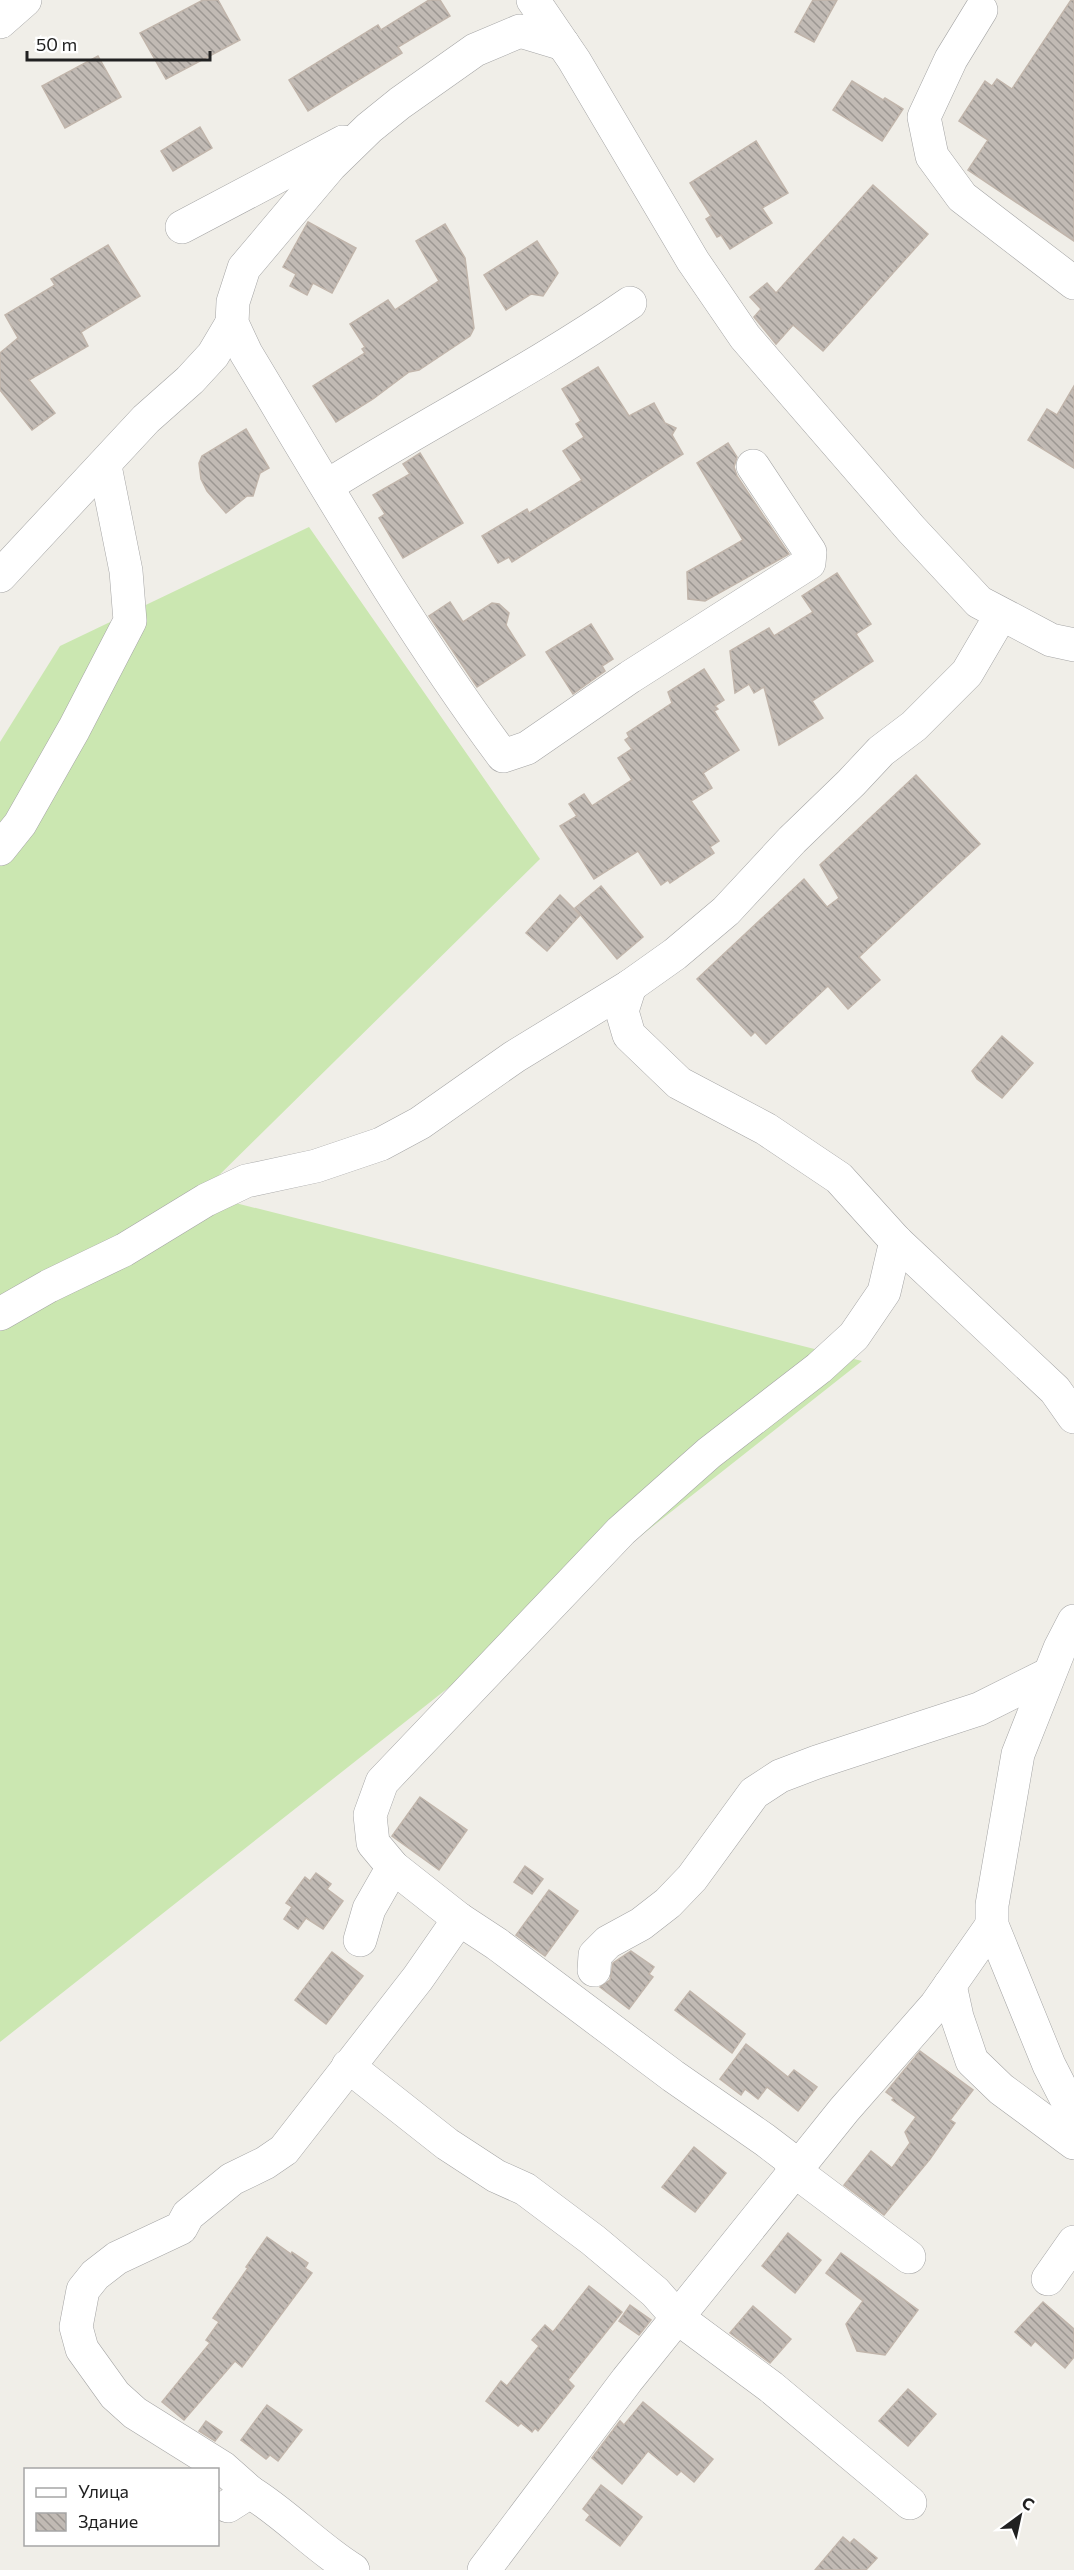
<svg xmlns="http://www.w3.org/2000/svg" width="1074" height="2570" font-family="Commissioner,sans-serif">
<defs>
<pattern id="building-back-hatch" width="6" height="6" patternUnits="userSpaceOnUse" patternTransform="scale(1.5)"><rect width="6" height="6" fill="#c1bab4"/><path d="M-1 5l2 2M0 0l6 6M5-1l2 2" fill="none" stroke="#9c9792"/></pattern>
</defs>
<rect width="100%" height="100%" fill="#f0eee8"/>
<path fill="#cbe7b1" d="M 309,527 L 540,859 L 200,1194 L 862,1361 L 0,2042 L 0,742 L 60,646 Z"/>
<g fill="url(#building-back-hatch)" stroke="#c1b5ab" stroke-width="1.5">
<path d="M 203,0 L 218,0 L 240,40 L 166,79 L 140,33 Z"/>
<path d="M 429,0 L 440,0 L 450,16 L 398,47 L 402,53 L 308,111 L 289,80 L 378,25 L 381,30 Z"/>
<path d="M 813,0 L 837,0 L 814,42 L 795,32 Z"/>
<path d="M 1071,0 L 1074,0 L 1074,241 L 968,170 L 988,140 L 959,121 L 985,81 L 992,86 L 997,79 L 1012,89 Z"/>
<path d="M 98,56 L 121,97 L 65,128 L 42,86 Z"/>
<path d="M 852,81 L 883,100 L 885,98 L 903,109 L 882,141 L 833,110 Z"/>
<path d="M 200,127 L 212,148 L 173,171 L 161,151 Z"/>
<path d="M 756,141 L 788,193 L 762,208 L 772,223 L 730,249 L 721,235 L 717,237 L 706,219 L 711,216 L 690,183 Z"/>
<path d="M 873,185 L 928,234 L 823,351 L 793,325 L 776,344 L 754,317 L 761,309 L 750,297 L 767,283 L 776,293 Z"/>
<path d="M 308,222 L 356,248 L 332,293 L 313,283 L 307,295 L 290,286 L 296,274 L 283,267 Z"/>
<path d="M 445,224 L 465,258 L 474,328 L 470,336 L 419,370 L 409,372 L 373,399 L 336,422 L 313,386 L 365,353 L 362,349 L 365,347 L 350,324 L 388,300 L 395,310 L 439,281 L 416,241 Z"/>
<path d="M 537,241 L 558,273 L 543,296 L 531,294 L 506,310 L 484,275 Z"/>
<path d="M 108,245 L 140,296 L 81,332 L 88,346 L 29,380 L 55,413 L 32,430 L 0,390 L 0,353 L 18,338 L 5,315 L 55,285 L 51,279 Z"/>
<path d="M 598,367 L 629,416 L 654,403 L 665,423 L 676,428 L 672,435 L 683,454 L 512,562 L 509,557 L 498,563 L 482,536 L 527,509 L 529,513 L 582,480 L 563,451 L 584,437 L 576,424 L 581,421 L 562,389 Z"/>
<path d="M 1074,386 L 1074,468 L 1028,440 L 1047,409 L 1057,415 Z"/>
<path d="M 246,429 L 269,468 L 260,473 L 253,496 L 247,496 L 226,513 L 207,491 L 201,479 L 199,463 L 202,456 Z"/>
<path d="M 728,443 L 737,457 L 734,467 L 737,476 L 789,554 L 705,601 L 688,599 L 687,572 L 743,540 L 697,463 Z"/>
<path d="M 420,453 L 463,523 L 403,558 L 379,518 L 385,514 L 373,495 L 410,474 L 403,464 Z"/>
<path d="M 837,573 L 871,624 L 856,634 L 873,661 L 812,701 L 823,718 L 779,745 L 764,687 L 754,693 L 749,684 L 735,693 L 730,651 L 769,628 L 774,636 L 813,612 L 802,596 Z"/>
<path d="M 450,602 L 463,622 L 492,603 L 499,604 L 509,613 L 506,625 L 525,655 L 477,687 L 429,616 Z"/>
<path d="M 591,624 L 613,659 L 602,666 L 605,671 L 573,694 L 546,652 Z"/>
<path d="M 704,669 L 724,700 L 715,706 L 718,709 L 714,711 L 739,750 L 703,773 L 712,788 L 691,801 L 719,841 L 710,847 L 714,853 L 670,883 L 668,880 L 661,885 L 638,851 L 594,879 L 560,826 L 577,816 L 569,804 L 584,794 L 592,806 L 632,780 L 618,758 L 632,749 L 625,740 L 629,737 L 627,733 L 672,703 L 668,692 Z"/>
<path d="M 916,775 L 980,844 L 859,957 L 880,980 L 848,1009 L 828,986 L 766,1044 L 755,1032 L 751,1036 L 697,979 L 804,879 L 827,907 L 839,898 L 820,865 Z"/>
<path d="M 601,886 L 643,937 L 617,959 L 575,908 Z"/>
<path d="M 560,895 L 580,915 L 547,951 L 526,933 Z"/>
<path d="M 1002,1036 L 1033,1063 L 1002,1098 L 977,1079 L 972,1071 Z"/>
<path d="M 420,1797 L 467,1830 L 439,1870 L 392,1836 Z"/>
<path d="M 525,1866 L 543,1879 L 532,1894 L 514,1882 Z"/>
<path d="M 316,1873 L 331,1884 L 327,1889 L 343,1901 L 323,1929 L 306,1918 L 298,1929 L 284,1919 L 292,1907 L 286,1903 L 305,1877 L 310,1881 Z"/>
<path d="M 549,1890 L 578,1911 L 545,1956 L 516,1935 Z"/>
<path d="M 631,1951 L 654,1967 L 649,1974 L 653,1977 L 629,2009 L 600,1987 L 610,1980 L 613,1963 Z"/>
<path d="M 332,1952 L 363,1976 L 326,2024 L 295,2000 Z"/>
<path d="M 690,1991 L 745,2034 L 732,2053 L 675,2010 Z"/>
<path d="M 746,2044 L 788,2077 L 794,2070 L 817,2087 L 798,2111 L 767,2087 L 758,2099 L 745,2089 L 741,2095 L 720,2079 Z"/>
<path d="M 920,2051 L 973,2090 L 950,2120 L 955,2123 L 930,2159 L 884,2215 L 844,2185 L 871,2151 L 892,2168 L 910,2143 L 905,2132 L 916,2117 L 892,2100 L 894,2098 L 886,2092 Z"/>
<path d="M 694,2147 L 726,2173 L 695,2212 L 662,2187 Z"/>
<path d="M 788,2233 L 821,2260 L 795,2293 L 762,2266 Z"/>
<path d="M 267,2237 L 291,2254 L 292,2252 L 308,2263 L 305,2268 L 312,2273 L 242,2367 L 235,2361 L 184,2420 L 162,2402 L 210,2343 L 206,2340 L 219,2322 L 213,2318 L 248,2268 L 246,2267 Z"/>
<path d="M 841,2253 L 918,2310 L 885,2355 L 857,2351 L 846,2324 L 863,2301 L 826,2273 Z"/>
<path d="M 589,2286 L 622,2312 L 568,2380 L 574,2386 L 538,2431 L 535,2428 L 532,2432 L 521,2423 L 518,2426 L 486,2401 L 501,2381 L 507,2386 L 539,2346 L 532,2340 L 545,2325 L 553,2332 Z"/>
<path d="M 1043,2302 L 1074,2329 L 1074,2357 L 1065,2368 L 1035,2341 L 1031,2346 L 1015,2332 Z"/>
<path d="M 630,2305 L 651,2320 L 639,2335 L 619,2321 Z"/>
<path d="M 753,2306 L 791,2339 L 770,2363 L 730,2333 Z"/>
<path d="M 908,2389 L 936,2414 L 908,2446 L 879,2421 Z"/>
<path d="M 643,2402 L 713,2459 L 694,2482 L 681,2471 L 677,2475 L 648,2451 L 622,2484 L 592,2458 L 620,2421 L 624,2425 Z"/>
<path d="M 267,2405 L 302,2430 L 278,2461 L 270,2455 L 266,2459 L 241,2440 Z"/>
<path d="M 206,2421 L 222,2432 L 215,2441 L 199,2431 Z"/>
<path d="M 601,2485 L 642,2517 L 620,2546 L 586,2520 L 590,2515 L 583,2509 Z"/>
<path d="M 843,2537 L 850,2543 L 854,2539 L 877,2558 L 866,2570 L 815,2570 Z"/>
</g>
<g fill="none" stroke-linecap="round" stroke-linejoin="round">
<g stroke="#a5a5a5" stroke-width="34">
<g id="minor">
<path d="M 533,0 L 574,60 L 693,261 L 745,337 L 911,529 L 979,602 L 1051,640 L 1074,645"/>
<path d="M 981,10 L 951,59 L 924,117 L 932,156 L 962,197 L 1074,283"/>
<path d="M 0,22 L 25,0"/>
<path d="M 563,44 L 520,31 L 475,50 L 400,103 L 369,128 L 330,166 L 244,268 L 233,302 L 232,323 L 246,353 C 328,489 408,628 503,756 L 527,748 L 630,677 L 809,563 L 810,552 L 753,466"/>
<path d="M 182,227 L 343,142"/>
<path d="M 327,486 C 427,423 533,370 630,303"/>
<path d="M 0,576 L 146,419 L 190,380 L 213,355 L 232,323"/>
<path d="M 0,849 L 20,824 L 74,729 L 130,621 L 126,571 L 105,466"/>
<path d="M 630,986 L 622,1011 L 629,1035 L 679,1083 L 766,1129 L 839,1178 L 896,1241 L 1055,1390 L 1074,1417"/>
<path d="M 896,1241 L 884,1292 L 854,1336 L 819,1368 L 709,1453 L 621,1531 L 382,1782 L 370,1815 L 373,1843 L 393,1867 L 459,1919 L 497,1944 L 673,2076 L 765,2140 L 786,2156 L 804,2178 L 909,2257"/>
<path d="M 0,1314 L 49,1286 L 124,1250 L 206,1200 L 246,1181 L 316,1166 L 381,1144 L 420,1123 L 514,1057 L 630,986 L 675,954 L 726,911 L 792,840 L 851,783 L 881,751 L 914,726 L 967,673 L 1001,615"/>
<path d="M 1074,1621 L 1060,1648 L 1018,1754 L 992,1905 L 992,1925 L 1049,2065 L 1074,2114"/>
<path d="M 360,1940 L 369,1909 L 393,1867"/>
<path d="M 594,1970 L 595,1955 L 608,1942 L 641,1924 L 668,1903 L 692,1878 L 754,1793 L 780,1776 L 817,1762 L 979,1709 L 1049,1674"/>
<path d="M 950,1985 L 957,2017 L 972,2061 L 1001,2089 L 1074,2143"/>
<path d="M 348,2066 L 447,2144 L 496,2176 L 525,2189 L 593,2240 L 655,2292 L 678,2318 L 771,2387 L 910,2503"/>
<path d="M 1048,2279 L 1074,2242"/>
<path d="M 250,2492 L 223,2468 L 135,2413 L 115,2395 L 82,2349 L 76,2327 L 83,2290 L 95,2275 L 117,2258 L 181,2228 L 188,2215 L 232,2179 L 265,2163 L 284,2150 L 418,1978 L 459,1919"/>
<path d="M 228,2506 L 250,2492 C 287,2515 316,2547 353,2570"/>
<path d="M 484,2570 L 627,2380 L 844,2110 L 936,2005 L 992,1925"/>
</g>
</g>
<use href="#minor" stroke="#fff" stroke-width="33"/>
</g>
<rect x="24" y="2468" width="195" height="78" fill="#ffffff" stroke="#a6a6a6" stroke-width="1.5"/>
<rect x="36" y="2488" width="30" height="9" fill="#ffffff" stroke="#a6a6a6" stroke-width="1.5"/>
<text x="78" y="2498" font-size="18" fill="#212121">Улица</text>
<rect x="36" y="2513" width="30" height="18" fill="url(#building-back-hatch)" stroke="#a6a6a6" stroke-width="1.5"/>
<text x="78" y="2528" font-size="18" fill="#212121">Здание</text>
<g transform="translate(1020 2516) rotate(33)" stroke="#ffffff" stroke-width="4.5" paint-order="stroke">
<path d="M0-4.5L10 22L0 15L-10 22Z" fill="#212121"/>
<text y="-9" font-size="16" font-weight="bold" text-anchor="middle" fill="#212121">С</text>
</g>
<path d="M27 51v9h183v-9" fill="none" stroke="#212121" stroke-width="3"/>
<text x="36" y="51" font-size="18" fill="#212121" stroke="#ffffff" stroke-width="4.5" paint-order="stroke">50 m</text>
</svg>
